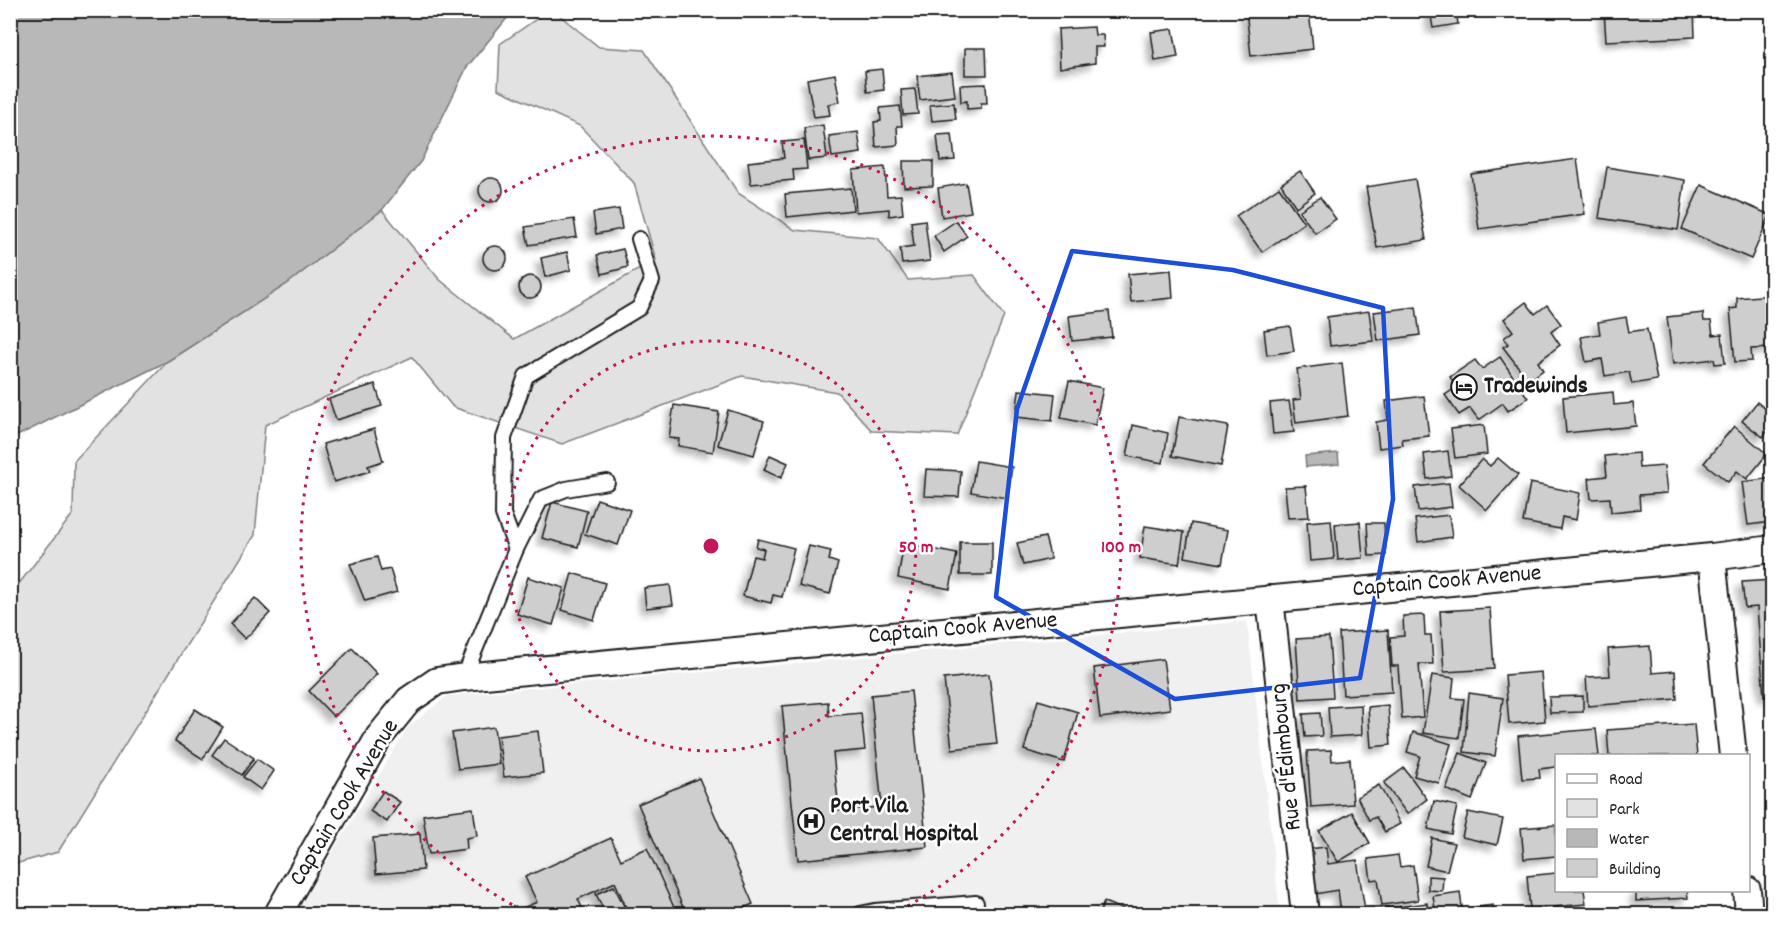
<svg xmlns="http://www.w3.org/2000/svg" width="1783" height="925" font-family="Dekko,sans-serif">
<defs>
<filter id="shadow"><feDropShadow dx="-5.5" dy="5.5" stdDeviation="3" flood-color="#0004"/></filter>
</defs>
<rect width="100%" height="100%" fill="#fff"/>
<filter id="ink" filterUnits="userSpaceOnUse"><feTurbulence type="fractalNoise" baseFrequency=".0167" numOctaves="2"/><feDisplacementMap in="SourceGraphic" scale="12" xChannelSelector="R" yChannelSelector="G"/><feConvolveMatrix kernelMatrix="1 2 1 2 8 2 1 2 1" color-interpolation-filters="sRGB"/></filter>
<g filter="url(#ink)">
<path fill="#f0f0f0" d="M 1247,621 L 1280,914 L 295,914 L 408,727 L 447,696 Z"/>
<path fill="#e2e2e2" stroke="#7f7f7f" stroke-width="1.5" d="M 548,11 L 554,11 L 599,47 L 644,50 L 738,193 L 795,230 L 878,238 L 908,280 L 974,275 L 1004,316 L 957,435 L 872,431 L 837,392 L 742,376 L 562,444 L 453,407 L 412,357 L 265,425 L 255,535 L 58,852 L 11,865 L 11,594 L 73,514 L 74,461 L 168,361 L 287,284 L 382,210 L 439,279 L 514,339 L 656,260 L 634,183 L 580,126 L 498,89 L 500,44 Z"/>
<g fill="#b8b8b8" stroke="#7a7a7a" stroke-width="1.5">
<path d="M 11,10 L 513,10 L 513,11 L 467,67 L 421,161 L 382,210 L 287,284 L 168,361 L 11,439 Z"/>
<path d="M 1338,453 L 1339,464 L 1306,467 L 1305,456 Z"/>
</g>
<g fill="#cecece" stroke="#1c1c1c" stroke-width="1.5" filter="url(#shadow)">
<path d="M 1246,10 L 1309,10 L 1313,49 L 1251,56 Z"/>
<path d="M 1430,10 L 1456,10 L 1458,24 L 1433,28 Z"/>
<path d="M 1604,10 L 1694,10 L 1695,37 L 1606,41 Z"/>
<path d="M 1094,27 L 1095,35 L 1103,35 L 1104,47 L 1095,47 L 1095,63 L 1060,68 L 1058,29 Z"/>
<path d="M 1173,29 L 1178,57 L 1155,61 L 1151,32 Z"/>
<path d="M 965,48 L 986,48 L 987,75 L 965,75 Z"/>
<path d="M 882,69 L 884,90 L 867,92 L 865,71 Z"/>
<path d="M 952,72 L 955,96 L 920,100 L 917,76 Z"/>
<path d="M 835,74 L 840,102 L 828,104 L 830,115 L 814,117 L 807,79 Z"/>
<path d="M 986,84 L 987,103 L 981,103 L 981,108 L 967,109 L 967,101 L 961,102 L 960,85 Z"/>
<path d="M 915,89 L 918,114 L 903,115 L 901,90 Z"/>
<path d="M 954,103 L 956,119 L 932,121 L 930,105 Z"/>
<path d="M 900,106 L 902,126 L 897,126 L 898,145 L 876,147 L 874,122 L 881,121 L 880,108 Z"/>
<path d="M 823,125 L 827,158 L 808,160 L 804,128 Z"/>
<path d="M 858,132 L 861,153 L 832,157 L 829,136 Z"/>
<path d="M 952,134 L 955,160 L 940,161 L 937,135 Z"/>
<path d="M 804,140 L 807,169 L 793,170 L 794,180 L 751,184 L 748,162 L 784,158 L 782,142 Z"/>
<path d="M 1577,159 L 1585,214 L 1479,229 L 1471,174 Z"/>
<path d="M 903,161 L 933,161 L 933,186 L 904,187 Z"/>
<path d="M 885,167 L 887,196 L 901,195 L 903,214 L 889,216 L 889,209 L 856,212 L 853,170 Z"/>
<path d="M 1607,167 L 1685,180 L 1678,230 L 1599,218 Z"/>
<path d="M 1300,171 L 1315,193 L 1296,207 L 1281,184 Z"/>
<circle cx="491" cy="190" r="12"/>
<path d="M 1415,179 L 1426,240 L 1377,248 L 1366,187 Z"/>
<path d="M 966,183 L 971,212 L 942,217 L 938,188 Z"/>
<path d="M 1701,185 L 1770,215 L 1751,259 L 1682,229 Z"/>
<path d="M 1279,187 L 1304,223 L 1262,252 L 1236,216 Z"/>
<path d="M 851,188 L 853,210 L 787,217 L 785,194 Z"/>
<path d="M 1320,197 L 1336,219 L 1315,233 L 1299,211 Z"/>
<path d="M 619,209 L 622,229 L 596,234 L 593,213 Z"/>
<path d="M 574,219 L 577,237 L 529,245 L 525,227 Z"/>
<path d="M 925,220 L 930,261 L 902,264 L 900,248 L 914,246 L 911,222 Z"/>
<path d="M 956,221 L 967,236 L 944,252 L 934,236 Z"/>
<circle cx="495" cy="258" r="12"/>
<path d="M 623,249 L 628,267 L 602,274 L 597,255 Z"/>
<path d="M 567,252 L 571,270 L 545,277 L 541,258 Z"/>
<path d="M 1171,270 L 1173,298 L 1131,302 L 1128,274 Z"/>
<circle cx="530" cy="287" r="11"/>
<path d="M 1772,295 L 1772,348 L 1751,349 L 1752,361 L 1735,362 L 1730,309 L 1737,308 L 1737,298 Z"/>
<path d="M 1526,302 L 1535,314 L 1547,305 L 1561,324 L 1551,332 L 1560,345 L 1538,362 L 1543,370 L 1529,381 L 1503,347 L 1508,344 L 1504,338 L 1513,331 L 1504,319 Z"/>
<path d="M 1416,307 L 1420,335 L 1378,341 L 1374,312 Z"/>
<path d="M 1109,311 L 1112,337 L 1072,341 L 1069,316 Z"/>
<path d="M 1369,311 L 1373,341 L 1330,346 L 1327,317 Z"/>
<path d="M 1703,313 L 1704,321 L 1711,321 L 1713,335 L 1722,334 L 1725,363 L 1715,364 L 1714,359 L 1673,364 L 1667,317 Z"/>
<path d="M 1626,317 L 1629,332 L 1647,329 L 1657,380 L 1632,384 L 1629,372 L 1605,376 L 1602,359 L 1586,362 L 1581,337 L 1600,334 L 1598,322 Z"/>
<path d="M 1290,326 L 1294,351 L 1267,355 L 1264,330 Z"/>
<path d="M 1500,357 L 1528,398 L 1508,411 L 1503,403 L 1479,420 L 1470,408 L 1459,415 L 1445,395 L 1457,387 L 1450,377 L 1475,360 L 1482,369 Z"/>
<path d="M 1342,363 L 1348,416 L 1296,423 L 1293,400 L 1301,399 L 1297,369 Z"/>
<path d="M 1069,381 L 1103,388 L 1095,425 L 1061,418 Z"/>
<path d="M 375,384 L 382,406 L 336,420 L 329,399 Z"/>
<path d="M 1019,390 L 1055,394 L 1052,421 L 1016,417 Z"/>
<path d="M 1613,392 L 1614,405 L 1633,403 L 1636,426 L 1566,433 L 1563,397 Z"/>
<path d="M 1424,396 L 1429,436 L 1402,439 L 1403,445 L 1379,448 L 1376,422 L 1388,420 L 1386,401 Z"/>
<path d="M 1289,401 L 1294,432 L 1273,434 L 1270,403 Z"/>
<path d="M 1757,402 L 1772,414 L 1772,425 L 1763,437 L 1742,421 Z"/>
<path d="M 674,405 L 719,412 L 713,452 L 678,446 L 679,439 L 669,438 Z"/>
<path d="M 728,410 L 764,421 L 754,455 L 718,445 Z"/>
<path d="M 1179,417 L 1228,426 L 1221,466 L 1172,456 Z"/>
<path d="M 1133,425 L 1168,433 L 1163,463 L 1127,456 Z"/>
<path d="M 1484,425 L 1487,454 L 1455,458 L 1451,429 Z"/>
<path d="M 1734,426 L 1767,454 L 1747,479 L 1737,471 L 1728,482 L 1704,463 Z"/>
<path d="M 374,429 L 383,461 L 368,466 L 370,471 L 334,482 L 323,444 Z"/>
<path d="M 1448,451 L 1451,476 L 1427,479 L 1424,454 Z"/>
<path d="M 1638,453 L 1639,468 L 1664,466 L 1667,493 L 1639,495 L 1640,509 L 1611,512 L 1610,498 L 1591,499 L 1589,478 L 1607,476 L 1605,456 Z"/>
<path d="M 770,455 L 788,463 L 781,478 L 764,470 Z"/>
<path d="M 1498,458 L 1518,475 L 1487,510 L 1459,485 L 1482,459 L 1490,466 Z"/>
<path d="M 976,461 L 1012,467 L 1007,498 L 971,492 Z"/>
<path d="M 926,469 L 961,471 L 959,497 L 924,496 Z"/>
<path d="M 1772,478 L 1772,522 L 1748,525 L 1742,482 Z"/>
<path d="M 1449,483 L 1452,507 L 1418,511 L 1415,487 Z"/>
<path d="M 1530,483 L 1580,493 L 1576,520 L 1562,517 L 1560,529 L 1523,522 Z"/>
<path d="M 1306,486 L 1309,517 L 1288,518 L 1285,487 Z"/>
<path d="M 597,499 L 630,510 L 618,545 L 585,534 Z"/>
<path d="M 552,502 L 587,511 L 578,547 L 542,538 Z"/>
<path d="M 1449,515 L 1452,537 L 1418,542 L 1415,519 Z"/>
<path d="M 1331,520 L 1334,559 L 1310,561 L 1307,522 Z"/>
<path d="M 1360,522 L 1363,558 L 1338,560 L 1335,524 Z"/>
<path d="M 1191,523 L 1228,530 L 1222,564 L 1185,557 Z"/>
<path d="M 1367,523 L 1384,523 L 1386,555 L 1369,556 Z"/>
<path d="M 1145,526 L 1184,532 L 1179,564 L 1140,558 Z"/>
<path d="M 1045,537 L 1051,559 L 1023,565 L 1017,543 Z"/>
<path d="M 758,539 L 794,548 L 782,597 L 773,595 L 771,603 L 743,596 L 753,556 L 762,558 L 764,549 L 756,547 Z"/>
<rect x="960" y="542" width="32" height="33"/>
<path d="M 904,543 L 957,554 L 950,589 L 898,578 Z"/>
<path d="M 809,546 L 831,551 L 829,560 L 838,563 L 830,594 L 799,586 Z"/>
<path d="M 377,557 L 381,571 L 390,569 L 397,592 L 365,601 L 350,564 Z"/>
<path d="M 572,573 L 605,583 L 594,620 L 562,610 Z"/>
<path d="M 528,577 L 564,588 L 553,625 L 517,614 Z"/>
<path d="M 1772,580 L 1772,696 L 1764,697 L 1757,607 L 1745,608 L 1742,582 Z"/>
<path d="M 670,585 L 673,605 L 646,608 L 644,588 Z"/>
<path d="M 255,598 L 270,613 L 245,639 L 230,624 Z"/>
<path d="M 1490,608 L 1494,669 L 1444,672 L 1440,611 Z"/>
<path d="M 1424,615 L 1425,635 L 1431,635 L 1433,664 L 1419,664 L 1423,717 L 1402,719 L 1398,666 L 1392,666 L 1390,637 L 1404,636 L 1403,616 Z"/>
<path d="M 1388,630 L 1392,692 L 1343,695 L 1339,633 Z"/>
<path d="M 1329,637 L 1333,697 L 1300,699 L 1296,639 Z"/>
<path d="M 1650,646 L 1652,673 L 1675,671 L 1677,699 L 1588,706 L 1586,677 L 1610,676 L 1608,649 Z"/>
<path d="M 352,648 L 377,674 L 334,717 L 309,691 Z"/>
<path d="M 1163,659 L 1170,709 L 1100,718 L 1094,668 Z"/>
<path d="M 1541,672 L 1545,721 L 1509,724 L 1505,675 Z"/>
<path d="M 989,674 L 997,744 L 952,749 L 944,679 Z"/>
<path d="M 1432,675 L 1454,678 L 1452,698 L 1464,699 L 1459,738 L 1423,733 Z"/>
<path d="M 911,691 L 927,847 L 798,860 L 782,706 L 828,702 L 829,716 L 861,713 L 865,750 L 833,753 L 839,810 L 882,807 L 871,695 Z"/>
<path d="M 1469,693 L 1503,698 L 1495,756 L 1464,752 Z"/>
<path d="M 1583,696 L 1583,712 L 1550,713 L 1549,697 Z"/>
<path d="M 1038,700 L 1078,712 L 1064,762 L 1024,750 Z"/>
<path d="M 1361,705 L 1362,735 L 1330,737 L 1328,707 Z"/>
<path d="M 1388,705 L 1391,745 L 1371,747 L 1368,707 Z"/>
<path d="M 195,709 L 223,727 L 203,759 L 175,741 Z"/>
<path d="M 1320,713 L 1322,736 L 1305,737 L 1303,714 Z"/>
<path d="M 1694,724 L 1697,756 L 1609,756 L 1607,730 Z"/>
<path d="M 494,727 L 499,764 L 458,769 L 452,733 Z"/>
<path d="M 1596,729 L 1599,756 L 1556,756 L 1556,767 L 1539,769 L 1540,778 L 1522,779 L 1518,736 Z"/>
<path d="M 538,731 L 543,773 L 504,777 L 498,736 Z"/>
<path d="M 1413,732 L 1451,744 L 1439,783 L 1414,776 L 1420,756 L 1407,752 Z"/>
<path d="M 224,738 L 254,758 L 242,775 L 212,755 Z"/>
<path d="M 1331,750 L 1332,761 L 1350,759 L 1353,804 L 1311,807 L 1307,751 Z"/>
<path d="M 1460,753 L 1486,763 L 1472,800 L 1446,789 Z"/>
<path d="M 257,759 L 274,771 L 261,790 L 243,777 Z"/>
<path d="M 1404,768 L 1427,799 L 1407,814 L 1384,783 Z"/>
<path d="M 699,778 L 753,904 L 728,914 L 686,914 L 638,804 Z"/>
<path d="M 1379,785 L 1400,824 L 1385,832 L 1376,817 L 1369,820 L 1357,797 Z"/>
<path d="M 383,791 L 400,802 L 387,822 L 370,811 Z"/>
<path d="M 1434,801 L 1457,806 L 1451,834 L 1428,829 Z"/>
<path d="M 473,808 L 477,836 L 466,838 L 467,849 L 429,854 L 423,815 Z"/>
<path d="M 1352,812 L 1370,843 L 1338,862 L 1319,831 Z"/>
<path d="M 1468,812 L 1503,819 L 1497,845 L 1462,837 Z"/>
<path d="M 1556,825 L 1556,856 L 1524,859 L 1521,828 Z"/>
<path d="M 420,834 L 423,870 L 376,874 L 373,838 Z"/>
<path d="M 611,838 L 621,860 L 647,848 L 677,914 L 629,914 L 615,882 L 578,899 L 585,914 L 525,914 L 523,908 L 537,902 L 525,877 Z"/>
<path d="M 1432,838 L 1454,843 L 1447,871 L 1426,866 Z"/>
<path d="M 1326,847 L 1328,864 L 1357,860 L 1365,910 L 1341,913 L 1338,890 L 1315,894 L 1308,849 Z"/>
<path d="M 1398,855 L 1400,867 L 1413,865 L 1418,900 L 1382,905 L 1378,879 L 1371,880 L 1368,859 Z"/>
<path d="M 1556,873 L 1556,890 L 1584,890 L 1586,904 L 1530,909 L 1527,876 Z"/>
<path d="M 1428,876 L 1443,877 L 1442,891 L 1428,890 Z"/>
<path d="M 614,886 L 625,908 L 606,914 L 596,894 Z"/>
<path d="M 1636,890 L 1687,890 L 1688,898 L 1636,901 Z"/>
<path d="M 1460,892 L 1463,914 L 1436,914 L 1433,896 Z"/>
<path d="M 1104,902 L 1135,914 L 1099,914 Z"/>
<path d="M 1427,903 L 1428,914 L 1392,914 L 1391,908 Z"/>
<path d="M 1493,905 L 1494,914 L 1472,914 L 1471,908 Z"/>
<path d="M 1388,907 L 1389,914 L 1369,914 L 1368,909 Z"/>
</g>
<g fill="none" stroke-linecap="round" stroke-linejoin="round">
<g stroke="#1c1c1c" stroke-width="18">
<g id="service">
<path d="M 516,549 L 503,514 L 504,438 L 526,376 L 639,308 L 652,281 L 639,239"/>
<path d="M 464,677 L 516,549 L 541,499 L 566,489 L 607,482"/>
<path d="M 860,914 L 875,911 L 976,903"/>
</g>
</g>
<g stroke="#1c1c1c" stroke-width="30">
<g id="minor">
<path d="M 1712,557 L 1733,756"/>
<path d="M 1270,599 L 1305,914"/>
<path d="M 1747,890 L 1749,914"/>
<path d="M 278,914 L 379,737 L 409,700 L 437,681 L 464,677 L 1712,557 L 1772,549"/>
</g>
</g>
<use href="#service" stroke="#fff" stroke-width="14"/>
<use href="#minor" stroke="#fff" stroke-width="26"/>
</g>
</g>
<path fill="none" stroke="#1d4ed8" stroke-width="4.5" stroke-linejoin="round" d="M 1072,251 L 1233,270 L 1383,308 L 1393,499 L 1360,678 L 1175,699 L 996,597 L 1017,409 Z"/>
<g fill="none" stroke="#c2185b" stroke-width="3" stroke-dasharray="3 6">
<circle cx="711" cy="546" r="205"/>
<path d="M528 913A410 410 0 1 1 894 913"/>
</g>
<defs>
<g id="hotel-ring" transform="scale(1.35)"><circle r="9.5" fill="#fff" stroke="#1c1c1c" stroke-width="1.5"/><path d="M-6-4.5h1.5V1H6V5H4.5V3h-9V5H-6ZM-4 0a1.8 1.8 0 1 1 3.6 0ZM.5 0V-2.5h3Q6-2.5 6 0Z" fill="#1c1c1c"/></g>
<g id="hospital-ring" transform="scale(1.35)"><circle r="9.5" fill="#fff" stroke="#1c1c1c" stroke-width="1.5"/><path d="M-5-5h3v3.5h4V-5h3V5h-3V1.5h-4V5h-3Z" fill="#1c1c1c"/></g>
</defs>
<g fill-rule="evenodd">
<use href="#hotel-ring" x="1464" y="387"/>
<use href="#hospital-ring" x="811" y="821"/>
</g>
<g text-anchor="middle" dominant-baseline="central" stroke-width="5" stroke-linejoin="round" paint-order="stroke">
<g font-size="24" font-weight="bold" fill="#1c1c1c" stroke="#fff" text-anchor="start">
<text x="1484" y="387">Tradewinds</text>
<text x="830" y="807">Port Vila<tspan x="830" dy="28">Central Hospital</tspan></text>
</g>
<g font-size="24" fill="#1c1c1c" stroke="#fff">
<text transform="translate(1447 582) rotate(-5)">Captain Cook Avenue</text>
<text transform="translate(963 629) rotate(-5)">Captain Cook Avenue</text>
<text transform="translate(1287 757) rotate(-96)">Rue d'Édimbourg</text>
<text transform="translate(345 803) rotate(-59)">Captain Cook Avenue</text>
</g>
</g>
<circle cx="711" cy="546" r="9" fill="#c2185b" stroke="#fff" stroke-width="3"/>
<g font-size="18" text-anchor="middle" font-weight="bold" fill="#c2185b" stroke="#fff" stroke-width="5" stroke-linejoin="round" paint-order="stroke">
<text x="916" y="552">50 m</text>
<text x="1121" y="552">100 m</text>
</g>
<rect width="1783" height="925" fill="none" stroke="#fff" stroke-width="36"/>
<rect x="18" y="18" width="1747" height="889" fill="none" stroke="#1c1c1c" stroke-width="2" filter="url(#ink)"/>
<rect x="1555" y="754" width="195" height="138" fill="#ffffff" stroke="#a4a4a4" stroke-width="1.5"/>
<rect x="1567" y="774" width="30" height="9" fill="#ffffff" stroke="#a4a4a4" stroke-width="1.5"/>
<text x="1609" y="784" font-size="18" fill="#1c1c1c">Road</text>
<rect x="1567" y="799" width="30" height="18" fill="#e2e2e2" stroke="#a4a4a4" stroke-width="1.5"/>
<text x="1609" y="814" font-size="18" fill="#1c1c1c">Park</text>
<rect x="1567" y="829" width="30" height="18" fill="#b8b8b8" stroke="#a4a4a4" stroke-width="1.5"/>
<text x="1609" y="844" font-size="18" fill="#1c1c1c">Water</text>
<rect x="1567" y="859" width="30" height="18" fill="#cecece" stroke="#a4a4a4" stroke-width="1.5"/>
<text x="1609" y="874" font-size="18" fill="#1c1c1c">Building</text>
</svg>
